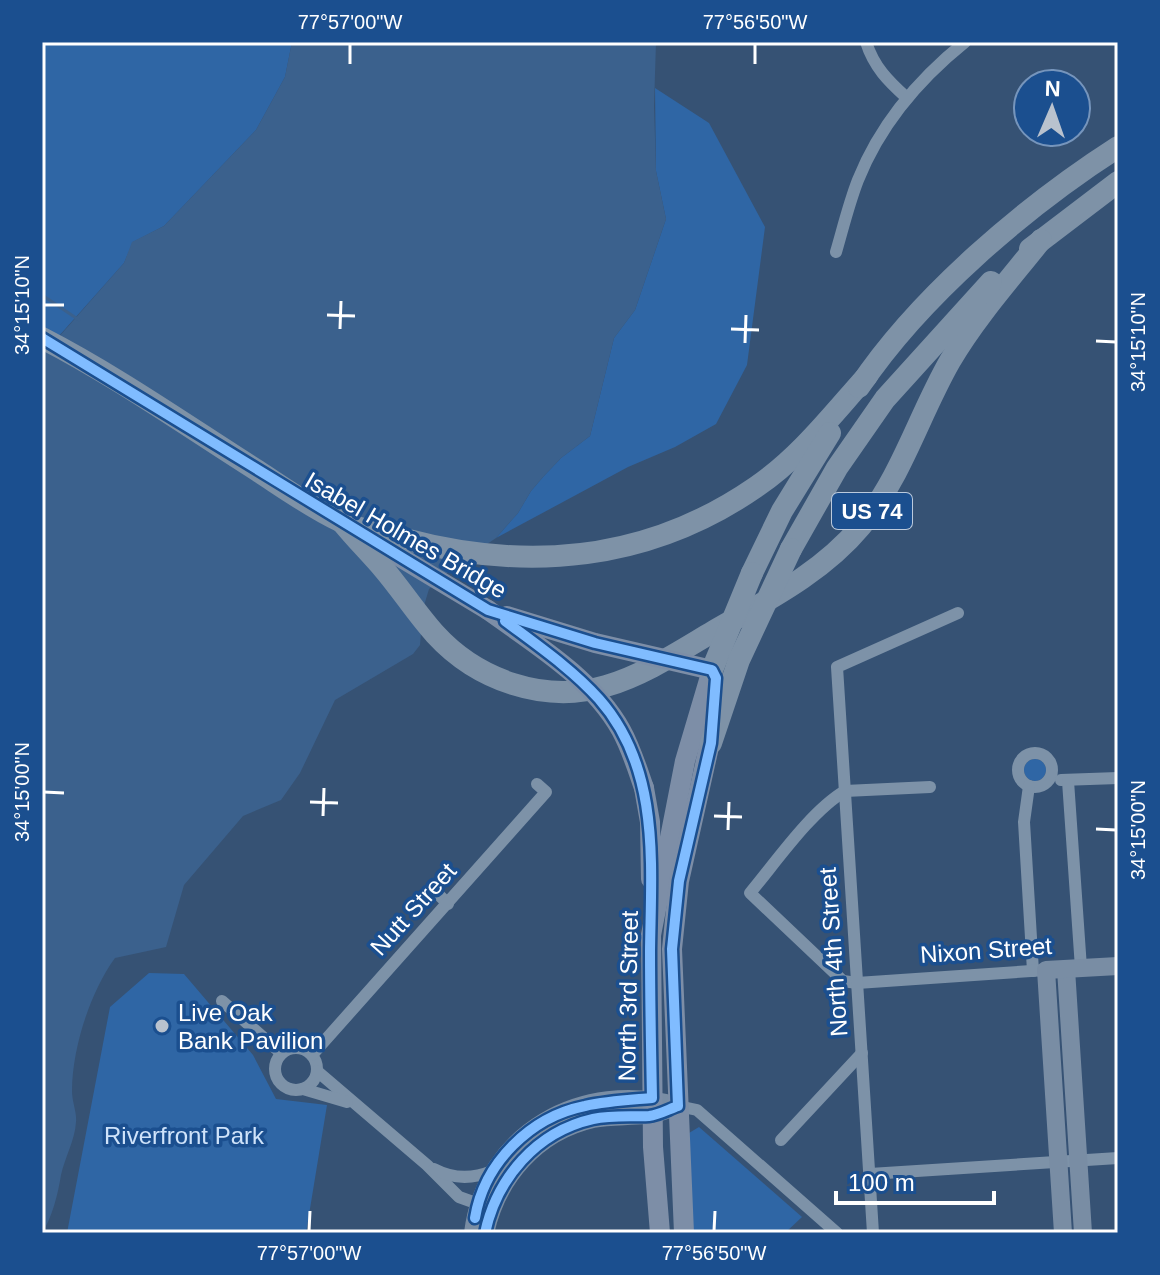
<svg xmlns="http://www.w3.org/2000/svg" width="1160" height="1275" font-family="Helvetica,sans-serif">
<rect width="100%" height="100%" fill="#365274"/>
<g fill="#2f66a5">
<path d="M 42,42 L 292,42 L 285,77 L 256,130 L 164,226 L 133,242 L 124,263 L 42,355 Z"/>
<path d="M 655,88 L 709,123 L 765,227 L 747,365 L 716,424 L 675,447 L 628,467 L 496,538 L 518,513 L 531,491 L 543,477 L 561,458 L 590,436 L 614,338 L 635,310 L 666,219 L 656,171 Z"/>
<circle cx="1035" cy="770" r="11"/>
<path d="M 149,973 L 184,974 L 253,1055 L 276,1099 L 327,1105 L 306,1233 L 67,1233 L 110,1007 Z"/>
<path d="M 699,1127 L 802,1217 L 785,1233 L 692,1233 L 689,1133 Z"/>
</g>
<path fill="#3b618d" d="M 292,42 L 656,42 L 654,106 L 656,171 L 666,219 L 635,310 L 614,338 L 590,436 L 561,458 L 543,477 L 531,491 L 518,513 L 496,538 L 456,565 L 429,589 L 423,609 L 420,645 L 413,654 L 335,700 L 300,773 L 281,800 L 243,816 L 184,885 L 166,947 L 115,958 C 90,992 72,1049 72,1091 C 72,1102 77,1112 76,1122 C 75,1140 65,1157 61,1175 C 58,1194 52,1218 42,1233 L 42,356 L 124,263 L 132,242 L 164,226 L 256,130 L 285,77 Z"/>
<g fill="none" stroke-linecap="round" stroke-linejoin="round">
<path stroke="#3b618d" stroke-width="3" d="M 42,295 L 79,320"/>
<g stroke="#7d92a8" stroke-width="12">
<path d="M 866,42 C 874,67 888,81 907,98"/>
<path d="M 836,252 C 843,228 849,203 858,180 C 880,125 919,79 965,42"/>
<circle cx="1035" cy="770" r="17"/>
<path d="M 1061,780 L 1118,778"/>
<path d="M 1068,781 L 1081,968"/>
<path d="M 1029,786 L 1024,822 L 1033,971"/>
<path d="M 930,787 L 845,791 C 811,811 776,862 750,893 L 843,981 L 857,983 L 1046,970"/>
<path d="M 435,891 L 448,904"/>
<path d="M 222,1001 L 281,1053"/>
<circle cx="296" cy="1069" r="21"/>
<path d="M 312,1055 L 546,792 L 537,784"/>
<path d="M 317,1071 L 427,1165 L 459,1197 L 487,1207"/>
<path d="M 303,1089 L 347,1102"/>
<path d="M 678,1106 L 697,1110 L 837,1233"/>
<path d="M 781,1140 L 862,1053"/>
<path d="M 434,1169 C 453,1179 473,1179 492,1171"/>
<path d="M 870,1174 L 1118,1158"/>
<path d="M 873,1233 L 837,667 L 958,613"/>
</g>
<g stroke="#798da4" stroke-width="18">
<path d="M 1066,969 L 1083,1233"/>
<path d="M 473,1233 C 486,1132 583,1079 678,1106"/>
<path d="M 485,1233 C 497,1178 536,1132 593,1119 C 618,1114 643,1119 666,1110"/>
<path d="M 1063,1233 L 1046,970 L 1118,966"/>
</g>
<g stroke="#7d8ea7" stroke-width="20">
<path d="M 355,530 L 488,610"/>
<path d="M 644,788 L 650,822 L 651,879"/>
<path d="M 660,1233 L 653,1147 L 651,935 L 685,761 L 712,670"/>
<path d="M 684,1233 L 672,949 L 679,881 L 713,729"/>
</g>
<g stroke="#7e92a7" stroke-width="22">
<path d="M 1030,249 L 1118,182"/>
<path d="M 42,338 C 116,376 187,426 258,471 C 284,488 312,508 340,521 C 359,530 384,533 404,539 C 528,572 649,561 756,487 C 799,458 832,415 867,376"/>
<path d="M 859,387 C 920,296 1026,206 1118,147"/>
<path d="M 342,522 C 355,538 369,552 382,567 C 401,589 416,613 435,634 C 477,680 544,704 606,686 C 644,675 680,651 714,631 C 766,601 822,573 861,526 C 901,478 919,415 950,361 C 976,317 1010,279 1041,240"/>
<path d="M 791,549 L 837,468 L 885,399 L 991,282"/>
<path d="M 752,573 L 782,511 L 830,433"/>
</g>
<g stroke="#7d8ea7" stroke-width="20">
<path d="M 488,610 C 535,644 592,678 621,730 C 631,748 637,768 644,788"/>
<path d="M 507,616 L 595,643 L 712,670"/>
</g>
<g stroke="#7e92a7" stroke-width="22">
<path d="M 712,670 L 752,573"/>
<path d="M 711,743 L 739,660 L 791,549"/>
</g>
<g stroke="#1b4f8f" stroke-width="15">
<g id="cycleway">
<path d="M 42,338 L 488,610 L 595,643 L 712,670 L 716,678 L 711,743 L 679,881 L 672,949 L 678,1106 C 669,1109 659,1115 649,1116 C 630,1117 612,1115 593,1119 C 536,1132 497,1178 485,1233"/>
<path d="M 475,1218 C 484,1163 530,1117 585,1106 C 607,1101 629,1100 652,1098 C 651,1049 650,1000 650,951 C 651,865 661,769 599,699 C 572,669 537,645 505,621"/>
</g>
</g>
<use href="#cycleway" stroke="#80bcff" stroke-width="10"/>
</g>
<path fill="none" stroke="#fff" stroke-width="3" d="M 350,64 L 350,44M 755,64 L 755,44M 44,305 L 64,305M 327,315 L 355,316M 340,329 L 341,301M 731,329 L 759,330M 1096,341 L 1116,342M 745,343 L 746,315M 44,792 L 64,793M 310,802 L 338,803M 323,816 L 324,788M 714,816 L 742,817M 1096,829 L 1116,830M 728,830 L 729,802M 309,1231 L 310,1211M 714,1231 L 715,1211"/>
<circle fill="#b9c2ce" stroke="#1b4f8f" stroke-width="3" cx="162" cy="1026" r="8"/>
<g text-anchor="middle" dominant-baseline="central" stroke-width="7" stroke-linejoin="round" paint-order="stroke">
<rect fill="#1b4f8f" stroke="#bbcadd" stroke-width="2" x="832" y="493" width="80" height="36" rx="6"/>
<g font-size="22" font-weight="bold" fill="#fff">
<text x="872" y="511">US 74</text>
</g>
<g font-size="24" fill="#fff" stroke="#1b4f8f">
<text transform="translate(406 535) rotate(30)">Isabel Holmes Bridge</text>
<text transform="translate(413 909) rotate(-48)">Nutt Street</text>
<text transform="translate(986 950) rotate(-4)">Nixon Street</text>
<text transform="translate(833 952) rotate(-94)">North 4th Street</text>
<text transform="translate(628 996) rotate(-89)">North 3rd Street</text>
</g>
<g font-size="24" fill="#fff" stroke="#1b4f8f" text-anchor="start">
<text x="178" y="1012">Live Oak<tspan x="178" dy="28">Bank Pavilion</tspan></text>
</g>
<g font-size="24" fill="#cfe3fa" stroke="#1b4f8f">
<text x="184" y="1135">Riverfront Park</text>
</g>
</g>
<rect width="1160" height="1275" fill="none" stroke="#1b4f8f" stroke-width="88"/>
<g transform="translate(1052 108) rotate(2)"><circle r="38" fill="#1b4f8f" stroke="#7695bc" stroke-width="2"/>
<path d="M0-6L14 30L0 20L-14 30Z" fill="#b9c2ce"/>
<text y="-12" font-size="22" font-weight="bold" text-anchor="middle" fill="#ffffff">N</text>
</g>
<path d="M836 1191v12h158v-12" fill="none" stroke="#ffffff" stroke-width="4"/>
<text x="848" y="1191" font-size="24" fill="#ffffff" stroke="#1b4f8f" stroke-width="6" paint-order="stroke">100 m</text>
<rect x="44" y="44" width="1072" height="1187" fill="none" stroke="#fff" stroke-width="3"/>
<g font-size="20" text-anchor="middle" fill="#fff">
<text x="350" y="29">77°57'00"W</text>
<text x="755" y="29">77°56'50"W</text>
<text transform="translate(22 305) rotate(-90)" y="7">34°15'10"N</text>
<text transform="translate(1138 342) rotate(-90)" y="7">34°15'10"N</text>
<text transform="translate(22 792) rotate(-90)" y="7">34°15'00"N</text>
<text transform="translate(1138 830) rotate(-90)" y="7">34°15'00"N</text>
<text x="309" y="1260">77°57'00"W</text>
<text x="714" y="1260">77°56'50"W</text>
</g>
</svg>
